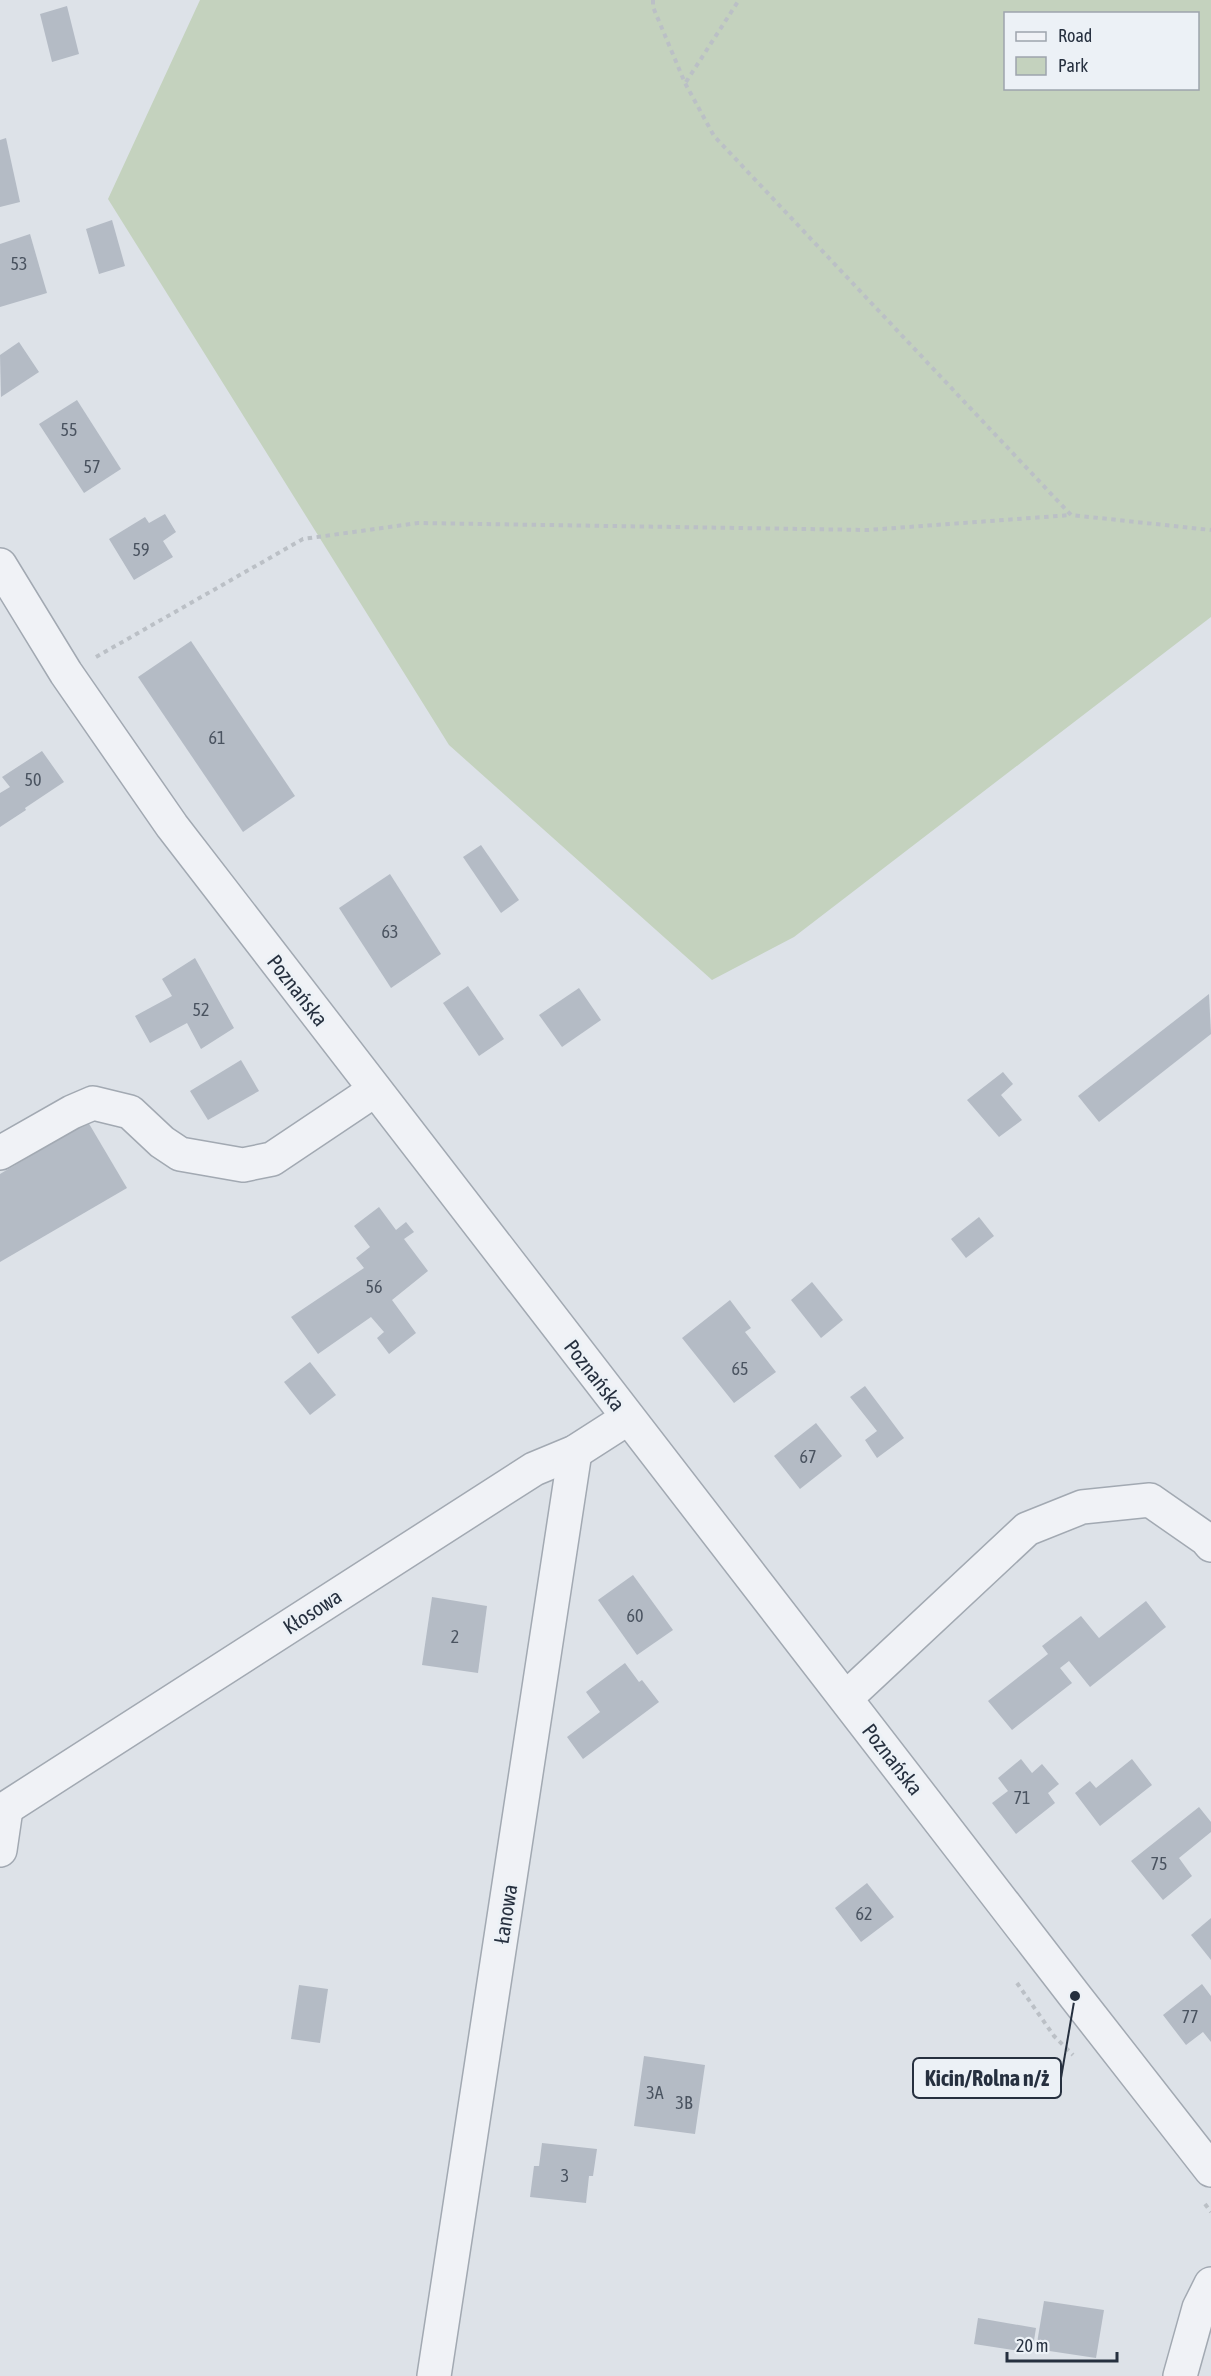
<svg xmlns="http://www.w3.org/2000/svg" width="1211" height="2376" font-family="'Asap Condensed',sans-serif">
<rect width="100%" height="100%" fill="#dde2e8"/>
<path fill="#c4d2be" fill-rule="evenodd" d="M 200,0 L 1211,0 L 1211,617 L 794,937 L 712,980 L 449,745 L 108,199 ZM 1006,14 L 1198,14 L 1198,88 L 1006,88 Z"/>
<g fill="#b4bbc5">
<path d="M 67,6 L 79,54 L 52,62 L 40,14 Z"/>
<path d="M 6,138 L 20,202 L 0,207 L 0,140 Z"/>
<path d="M 112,220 L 125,266 L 99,274 L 86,229 Z"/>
<path d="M 30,234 L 47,293 L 0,307 L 0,244 Z"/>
<path d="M 19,342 L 39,372 L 1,397 L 0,355 Z"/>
<path d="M 77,400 L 121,469 L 84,493 L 39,424 Z"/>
<path d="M 165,514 L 176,532 L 163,541 L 173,557 L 134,580 L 109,539 L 145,517 L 149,523 Z"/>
<path d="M 191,641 L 295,796 L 243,832 L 138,677 Z"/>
<path d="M 42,751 L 64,782 L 25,808 L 26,810 L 0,827 L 0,793 L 10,787 L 2,777 Z"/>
<path d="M 481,845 L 519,900 L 501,913 L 463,857 Z"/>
<path d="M 390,874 L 441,954 L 391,988 L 339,908 Z"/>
<path d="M 195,958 L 234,1028 L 201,1049 L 187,1023 L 150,1043 L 135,1016 L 172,996 L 162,979 Z"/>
<path d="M 468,986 L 504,1039 L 479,1056 L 443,1003 Z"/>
<path d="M 579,988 L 601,1020 L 562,1047 L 539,1015 Z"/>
<path d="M 1209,994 L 1211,1034 L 1099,1122 L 1078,1096 Z"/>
<path d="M 241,1060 L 259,1091 L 208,1120 L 190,1091 Z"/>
<path d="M 1003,1072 L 1013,1084 L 1001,1095 L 1022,1120 L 999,1137 L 967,1100 Z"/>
<path d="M 88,1122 L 127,1188 L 0,1262 L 0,1174 Z"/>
<path d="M 379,1207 L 396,1230 L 406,1222 L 414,1232 L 404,1239 L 428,1271 L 392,1300 L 416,1333 L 389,1354 L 377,1338 L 384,1332 L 371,1317 L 318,1354 L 291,1317 L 364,1268 L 356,1258 L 370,1247 L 354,1226 Z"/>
<path d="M 979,1217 L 994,1236 L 966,1258 L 951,1239 Z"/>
<path d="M 812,1282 L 843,1320 L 821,1338 L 791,1300 Z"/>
<path d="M 730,1300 L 751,1328 L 745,1332 L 776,1372 L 734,1403 L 682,1338 Z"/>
<path d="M 310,1362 L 336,1395 L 310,1415 L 284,1382 Z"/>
<path d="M 865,1386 L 904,1438 L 877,1458 L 865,1440 L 877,1431 L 850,1397 Z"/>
<path d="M 816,1423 L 842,1456 L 800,1489 L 774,1456 Z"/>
<path d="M 633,1575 L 673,1630 L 637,1655 L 598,1600 Z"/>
<path d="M 432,1597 L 487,1606 L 478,1673 L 422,1665 Z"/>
<path d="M 1146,1601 L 1166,1627 L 1090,1687 L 1069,1661 L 1060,1668 L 1072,1683 L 1012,1730 L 988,1701 L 1048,1654 L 1042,1646 L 1081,1616 L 1099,1638 Z"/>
<path d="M 625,1663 L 639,1682 L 642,1680 L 659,1702 L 583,1759 L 567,1737 L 600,1712 L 586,1692 Z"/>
<path d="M 1021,1759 L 1032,1773 L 1042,1764 L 1059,1784 L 1048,1793 L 1055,1803 L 1016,1834 L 992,1803 L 1008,1791 L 998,1778 Z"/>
<path d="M 1132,1759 L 1152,1785 L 1100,1826 L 1075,1793 L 1090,1781 L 1096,1788 Z"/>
<path d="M 1199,1807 L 1211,1822 L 1211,1832 L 1179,1858 L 1192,1876 L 1163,1900 L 1131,1861 Z"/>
<path d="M 867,1883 L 894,1917 L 861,1942 L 835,1908 Z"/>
<path d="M 1211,1918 L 1211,1960 L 1191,1935 Z"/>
<path d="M 1202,1984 L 1211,1996 L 1211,2042 L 1203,2032 L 1186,2045 L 1163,2015 Z"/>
<path d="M 299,1985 L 328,1989 L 320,2043 L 291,2039 Z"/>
<path d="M 644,2056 L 705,2065 L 695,2134 L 634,2126 Z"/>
<path d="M 542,2143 L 597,2149 L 593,2176 L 589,2176 L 586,2203 L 530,2197 L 534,2166 L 539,2166 Z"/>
<path d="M 1044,2301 L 1104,2310 L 1096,2358 L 1036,2349 Z"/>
<path d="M 978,2318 L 1036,2328 L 1032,2353 L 974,2344 Z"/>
</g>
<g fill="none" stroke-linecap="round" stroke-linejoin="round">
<g stroke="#a2a9b2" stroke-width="36">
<g id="minor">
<path d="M 0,565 L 66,673 L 172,826 L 1075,1996 L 1211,2170"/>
<path d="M 0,1153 L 72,1112 L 93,1103 L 130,1112 L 162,1142 L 180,1154 L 243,1165 L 272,1159 L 375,1090"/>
<path d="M 846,1698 L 1027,1529 L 1082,1507 L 1150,1500 L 1206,1539 L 1211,1545"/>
<path d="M 0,1812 L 534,1469 L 575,1452 L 628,1418"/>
<path d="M 0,1850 L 6,1809"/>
<path d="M 434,2376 L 575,1452"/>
<path d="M 1180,2376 L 1199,2308 L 1211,2284"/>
</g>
</g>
<g stroke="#bbc0c6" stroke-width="4" stroke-dasharray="4.5 4.5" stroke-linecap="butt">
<path d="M 653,0 L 653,7 L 685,83 L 714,136 L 1071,515 L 1211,530"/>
<path d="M 686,82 L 739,0"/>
<path d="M 96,657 L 303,539 L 418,523 L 868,530 L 1071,515"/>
<path d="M 1017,1983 L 1054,2036 L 1073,2055"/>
<path d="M 1205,2204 L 1211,2212"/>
</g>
<use href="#minor" stroke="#f0f2f6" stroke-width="33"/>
</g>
<g text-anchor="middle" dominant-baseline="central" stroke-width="6" stroke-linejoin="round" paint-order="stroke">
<g font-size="18" fill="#4a5360">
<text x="19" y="263">53</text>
<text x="69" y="429">55</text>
<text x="92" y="466">57</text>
<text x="141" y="549">59</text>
<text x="217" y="737">61</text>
<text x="33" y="779">50</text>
<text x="390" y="931">63</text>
<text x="201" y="1009">52</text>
<text x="374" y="1286">56</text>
<text x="740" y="1368">65</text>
<text x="808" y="1456">67</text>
<text x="635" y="1615">60</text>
<text x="455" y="1636">2</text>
<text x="1022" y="1797">71</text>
<text x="1159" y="1863">75</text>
<text x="864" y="1913">62</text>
<text x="1190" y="2016">77</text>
<text x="655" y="2092">3A</text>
<text x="684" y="2102">3B</text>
<text x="565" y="2175">3</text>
</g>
<g font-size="21" fill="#26303f" stroke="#ecf1f6">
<text transform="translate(298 990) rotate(52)">Poznańska</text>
<text transform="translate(595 1375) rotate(52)">Poznańska</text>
<text transform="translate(312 1611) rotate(-33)">Kłosowa</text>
<text transform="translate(893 1759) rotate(52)">Poznańska</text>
<text transform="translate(505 1914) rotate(-81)">Łanowa</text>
</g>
</g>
<path fill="none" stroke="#26303f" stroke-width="2" d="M1075 1996L1061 2078"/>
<circle fill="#26303f" stroke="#ecf1f6" stroke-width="2" cx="1075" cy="1996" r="6"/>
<rect fill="#ecf1f6" stroke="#26303f" stroke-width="2" x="913" y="2058" width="148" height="40" rx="6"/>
<g font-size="22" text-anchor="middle" font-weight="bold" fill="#26303f">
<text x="987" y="2086">Kicin/Rolna n/ż</text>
</g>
<rect x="1004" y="12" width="195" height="78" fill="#ecf1f6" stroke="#9da4ad" stroke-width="1.5"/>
<rect x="1016" y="32" width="30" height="9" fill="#f0f2f6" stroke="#9da4ad" stroke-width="1.5"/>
<text x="1058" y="42" font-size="18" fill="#26303f">Road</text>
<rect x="1016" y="57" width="30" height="18" fill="#c4d2be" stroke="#9da4ad" stroke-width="1.5"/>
<text x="1058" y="72" font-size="18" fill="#26303f">Park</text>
<path d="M1007 2352v9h110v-9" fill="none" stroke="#26303f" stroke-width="3"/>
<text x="1016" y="2352" font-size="18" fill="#26303f" stroke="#ecf1f6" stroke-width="4.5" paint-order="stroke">20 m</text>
</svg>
